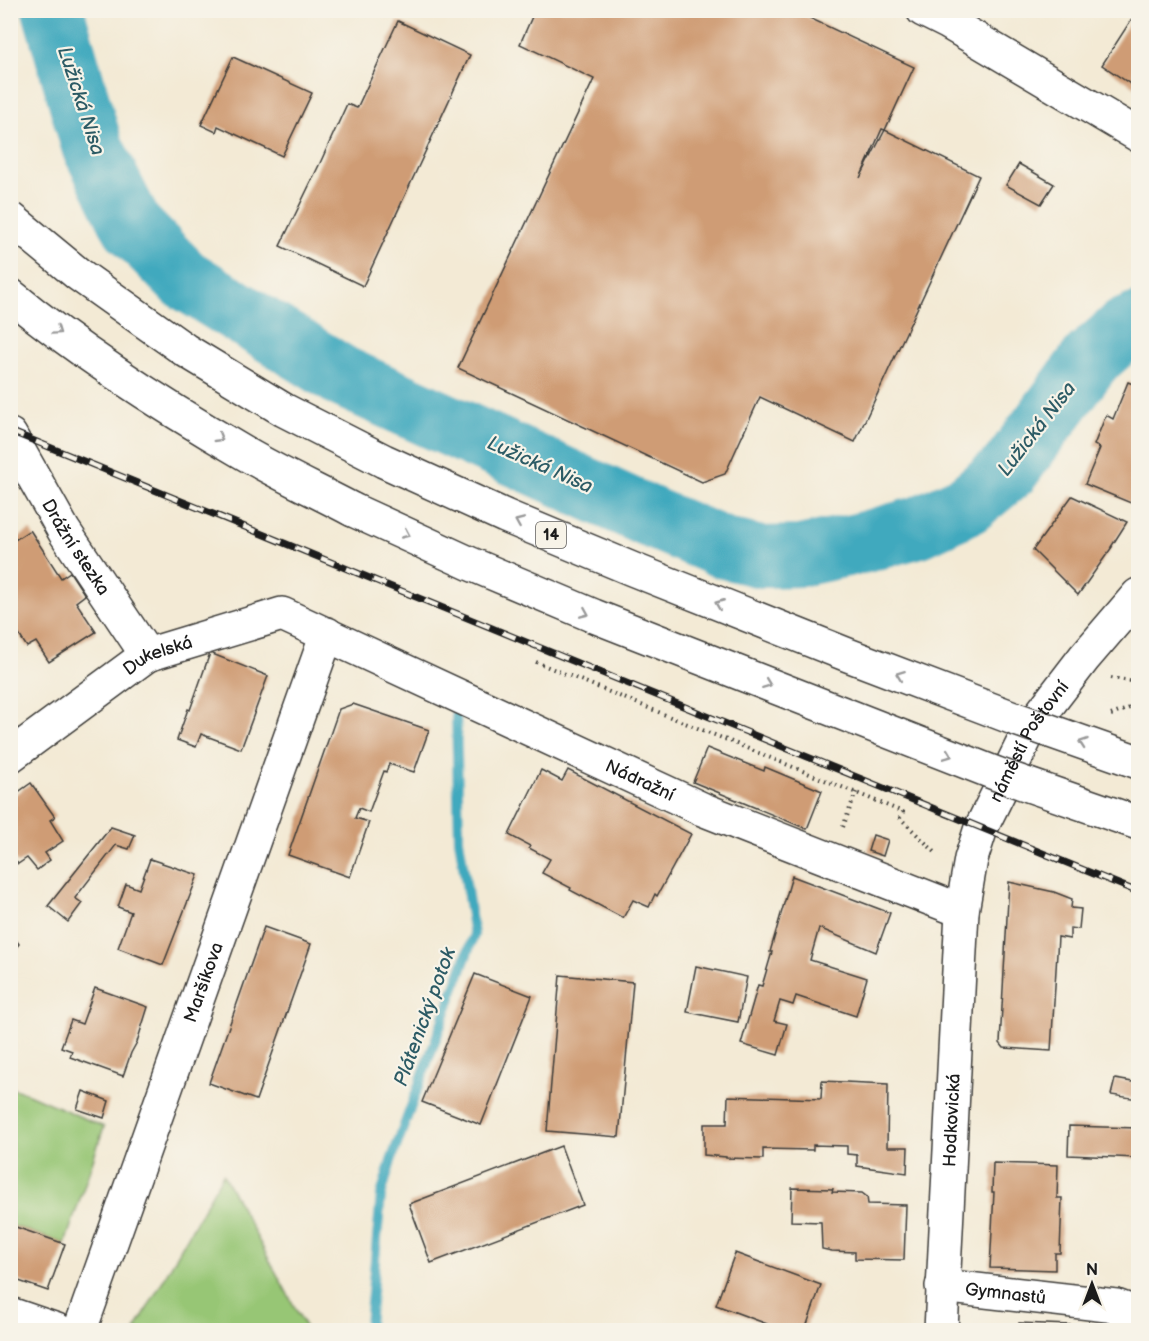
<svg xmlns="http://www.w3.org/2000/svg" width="1149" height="1341" font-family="'Balsamiq Sans',sans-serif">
<rect width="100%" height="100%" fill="#f7f3e8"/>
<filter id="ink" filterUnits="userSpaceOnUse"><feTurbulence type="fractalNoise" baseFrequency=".0167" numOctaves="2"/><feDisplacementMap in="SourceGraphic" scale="12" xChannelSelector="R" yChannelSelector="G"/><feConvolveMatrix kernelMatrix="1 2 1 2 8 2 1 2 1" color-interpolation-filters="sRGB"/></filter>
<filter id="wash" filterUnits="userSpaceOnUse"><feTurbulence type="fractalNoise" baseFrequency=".008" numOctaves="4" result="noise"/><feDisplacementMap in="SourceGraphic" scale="24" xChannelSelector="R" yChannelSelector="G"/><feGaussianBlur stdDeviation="1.35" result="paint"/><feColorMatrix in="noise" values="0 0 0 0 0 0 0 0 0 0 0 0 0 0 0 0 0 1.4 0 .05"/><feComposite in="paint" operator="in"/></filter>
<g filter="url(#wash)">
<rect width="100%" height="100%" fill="#f3ead5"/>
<g fill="#97c675" stroke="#5a7148" stroke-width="1.5">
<path d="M 11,1088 L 26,1093 L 104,1127 L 65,1244 L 11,1225 Z"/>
<path d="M 223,1174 L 307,1330 L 135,1330 Z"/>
</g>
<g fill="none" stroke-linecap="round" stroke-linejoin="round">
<path stroke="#3fa9be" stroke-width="10" d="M 367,1330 L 369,1325 L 381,1195 L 391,1161 L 474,935 L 459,839 L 456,710"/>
<path stroke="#3fa9be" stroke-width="62" d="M 53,10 L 92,146 L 132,226 L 183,278 L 343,377 L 652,518 L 724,548 L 761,557 L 800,556 L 861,543 L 919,527 L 968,504 L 1009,470 L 1091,359 L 1126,328 L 1138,323"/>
</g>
<g id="blocks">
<g fill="#cf9c75">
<path d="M 535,10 L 798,10 L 801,14 L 914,67 L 885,130 L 882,129 L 860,178 L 885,130 L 979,176 L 855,442 L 760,397 L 725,474 L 702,482 L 458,368 L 594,79 L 520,44 Z"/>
<path d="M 1130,10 L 1138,10 L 1138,89 L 1102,65 L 1135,14 Z"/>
<path d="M 398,21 L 470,55 L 363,286 L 280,246 L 321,161 L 347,104 L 357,108 Z"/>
<path d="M 233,57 L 312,93 L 282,156 L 218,126 L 216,132 L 201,125 Z"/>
<path d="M 1019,164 L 1054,184 L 1041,204 L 1006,185 Z"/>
<path d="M 1128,382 L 1138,386 L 1138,506 L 1085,484 L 1100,448 L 1094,445 L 1106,415 L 1113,419 Z"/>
<path d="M 1072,496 L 1127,522 L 1111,547 L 1112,547 L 1078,595 L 1033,550 Z"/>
<path d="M 30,530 L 61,578 L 70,572 L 85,595 L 76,602 L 96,632 L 49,662 L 36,642 L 27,647 L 10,621 L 10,617 L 17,612 L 10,602 L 10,543 Z"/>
<path d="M 210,653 L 268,676 L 241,749 L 201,734 L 196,747 L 177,740 L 188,709 L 190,710 Z"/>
<path d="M 353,704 L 429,730 L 414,772 L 389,764 L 386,772 L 384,771 L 369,812 L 359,808 L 355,818 L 369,822 L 350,877 L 288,855 L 339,709 Z"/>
<path d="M 707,748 L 764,771 L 765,767 L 822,791 L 807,829 L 693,782 Z"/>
<path d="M 541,770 L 562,781 L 568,770 L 691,834 L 657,896 L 655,894 L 649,907 L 633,900 L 623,918 L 570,890 L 571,888 L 542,873 L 550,859 L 529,848 L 530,846 L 509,835 Z"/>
<path d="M 31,783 L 55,817 L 50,820 L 63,841 L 45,853 L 50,860 L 37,870 L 27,858 L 18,864 L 10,854 L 10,798 Z"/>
<path d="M 111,827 L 135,835 L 129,849 L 116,845 L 75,898 L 82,903 L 68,922 L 48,906 Z"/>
<path d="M 873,835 L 888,840 L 883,856 L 868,851 Z"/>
<path d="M 150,859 L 198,875 L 163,965 L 118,948 L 131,912 L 118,907 L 126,884 L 139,889 Z"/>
<path d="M 792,876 L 890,913 L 876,952 L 819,928 L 810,960 L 867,978 L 856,1016 L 796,996 L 793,1005 L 780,1001 L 774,1021 L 787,1024 L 778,1055 L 741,1044 L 758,985 L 762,986 L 772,952 L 770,952 Z"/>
<path d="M 1009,882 L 1054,892 L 1072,899 L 1071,908 L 1081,909 L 1079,929 L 1070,928 L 1070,939 L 1058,937 L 1051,1051 L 1004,1048 L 1000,1043 Z"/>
<path d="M 264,927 L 311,944 L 256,1100 L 209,1083 Z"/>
<path d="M 10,932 L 19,944 L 10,955 Z"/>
<path d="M 696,966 L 747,977 L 738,1022 L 687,1012 Z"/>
<path d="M 475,974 L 532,996 L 481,1125 L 422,1102 Z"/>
<path d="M 560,975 L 633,982 L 619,1137 L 547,1131 Z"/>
<path d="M 95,988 L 148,1007 L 137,1042 L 131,1053 L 123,1076 L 70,1057 L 72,1051 L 61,1047 L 71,1020 L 82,1024 Z"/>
<path d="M 1115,1079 L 1138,1083 L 1138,1099 L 1111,1095 Z"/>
<path d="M 822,1081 L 888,1084 L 887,1147 L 908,1147 L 907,1173 L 857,1166 L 857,1155 L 847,1154 L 847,1146 L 813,1145 L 813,1150 L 763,1149 L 763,1159 L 726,1158 L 726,1157 L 704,1155 L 704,1124 L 727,1124 L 728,1096 L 821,1099 Z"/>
<path d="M 83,1091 L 109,1101 L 104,1118 L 77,1109 Z"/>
<path d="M 1069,1126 L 1138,1128 L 1138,1158 L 1068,1155 Z"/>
<path d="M 561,1146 L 583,1205 L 431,1263 L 409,1204 Z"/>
<path d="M 993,1163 L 1058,1165 L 1057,1198 L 1062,1198 L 1060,1253 L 1055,1253 L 1055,1270 L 990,1268 L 994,1192 L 992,1192 Z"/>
<path d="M 792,1188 L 833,1189 L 832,1192 L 862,1193 L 867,1197 L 868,1204 L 906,1205 L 904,1260 L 855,1259 L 855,1252 L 832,1251 L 822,1249 L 821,1222 L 791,1221 Z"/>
<path d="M 10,1225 L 65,1244 L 48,1291 L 10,1278 Z"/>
<path d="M 735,1253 L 821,1285 L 805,1330 L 764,1330 L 767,1324 L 716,1305 Z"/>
<path d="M 1019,1323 L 1070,1325 L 1070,1330 L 1019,1330 Z"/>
</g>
</g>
</g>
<g filter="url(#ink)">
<use href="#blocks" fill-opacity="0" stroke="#3c3b38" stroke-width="1.5"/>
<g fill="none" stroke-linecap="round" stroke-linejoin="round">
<g stroke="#3c3b38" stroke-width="36">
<g id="street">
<path id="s1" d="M 10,435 L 64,531 L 147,655"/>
<path id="s2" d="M 10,756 L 147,655 L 282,614 L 702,809 L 962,911"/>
<path id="s3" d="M 942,1286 L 1116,1306 L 1138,1314"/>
<path d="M 10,1314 L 57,1330"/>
<path id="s4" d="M 80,1330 L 327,634"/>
</g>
</g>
<g stroke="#3c3b38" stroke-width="36">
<g id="secondary">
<path d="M 923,10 L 949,23 L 1138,135"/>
<path id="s5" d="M 941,1330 L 962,911 L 971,859 L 981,828 L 1031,727 L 1084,658 L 1138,595"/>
</g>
</g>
<g stroke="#3c3b38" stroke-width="36">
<path id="highway" d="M 10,295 C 83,355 163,406 244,453 C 280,474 317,491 353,510"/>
</g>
<g stroke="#3c3b38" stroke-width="4" stroke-dasharray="1.5 4.5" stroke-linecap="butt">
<path d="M 536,662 L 903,812 L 900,818 L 937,854"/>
<path d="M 1111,678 L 1138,682"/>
<path d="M 1111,715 L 1138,705"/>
<path d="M 843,827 L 856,792"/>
</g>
<use href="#street" stroke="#fff" stroke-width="33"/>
<use href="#secondary" stroke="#fff" stroke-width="33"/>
<use href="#highway" stroke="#fff" stroke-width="33"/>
<g stroke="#1c1c1c" stroke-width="7">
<path id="rail" d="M 10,431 L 1138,892"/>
</g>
<use href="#rail" stroke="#f7f3e8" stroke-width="4.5" stroke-dasharray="14" stroke-linecap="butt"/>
<g stroke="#3c3b38" stroke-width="36" stroke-linecap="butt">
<g id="highway-bridge">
<path d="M 10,218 L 78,274 L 185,350 L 284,410 L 384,461 L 505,516 L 632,569 L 848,655 L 1016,719 L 1138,762"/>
<path d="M 353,510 L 471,564 L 594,616 L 997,774 L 1138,823"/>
</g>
</g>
<use href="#highway-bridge" stroke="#fff" stroke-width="33"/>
</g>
<defs><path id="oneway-chevron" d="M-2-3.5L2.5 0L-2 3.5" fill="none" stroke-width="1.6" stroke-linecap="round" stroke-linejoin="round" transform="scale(1.5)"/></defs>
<g stroke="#999">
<use href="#oneway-chevron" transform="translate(57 331) rotate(35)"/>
<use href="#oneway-chevron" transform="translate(219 438) rotate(31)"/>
<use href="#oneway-chevron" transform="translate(519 522) rotate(-157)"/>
<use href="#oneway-chevron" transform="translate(406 534) rotate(24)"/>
<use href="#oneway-chevron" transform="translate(719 604) rotate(-158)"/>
<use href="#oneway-chevron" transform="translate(585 613) rotate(23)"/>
<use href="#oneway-chevron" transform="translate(900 675) rotate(-159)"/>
<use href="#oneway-chevron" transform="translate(767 684) rotate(21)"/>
<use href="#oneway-chevron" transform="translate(1083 743) rotate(-161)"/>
<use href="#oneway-chevron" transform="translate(948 755) rotate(21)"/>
</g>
</g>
<g text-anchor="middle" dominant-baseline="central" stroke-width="4.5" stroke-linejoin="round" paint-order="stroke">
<rect fill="#f7f3e8" stroke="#5e5c59" stroke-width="1.5" x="536" y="522" width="30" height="26" rx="4.5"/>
<g font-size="16" font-weight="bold" fill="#1c1c1c">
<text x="551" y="535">14</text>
</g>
<g font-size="18" fill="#1c1c1c" stroke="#f7f3e8">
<text stroke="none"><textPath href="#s1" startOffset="130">Drážní stezka</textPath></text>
<text stroke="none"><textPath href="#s2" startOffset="180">Dukelská</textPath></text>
<text stroke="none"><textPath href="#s5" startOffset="604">náměstí Poštovní</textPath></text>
<text stroke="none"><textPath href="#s2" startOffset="706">Nádražní</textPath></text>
<text stroke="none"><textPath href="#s4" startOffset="369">Maršíkova</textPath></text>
<text stroke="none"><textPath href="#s5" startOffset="210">Hodkovická</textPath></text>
<text stroke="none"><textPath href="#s3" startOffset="64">Gymnastů</textPath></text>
</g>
<g font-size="20" font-style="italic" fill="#2c5b65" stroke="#f7f3e8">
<text transform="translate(81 101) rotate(72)">Lužická Nisa</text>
<text transform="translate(1037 429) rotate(-52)">Lužická Nisa</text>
<text transform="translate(540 465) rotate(24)">Lužická Nisa</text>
<text transform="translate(425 1017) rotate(-70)">Plátenický potok</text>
</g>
</g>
<rect width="1149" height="1341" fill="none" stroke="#f7f3e8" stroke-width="36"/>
<g transform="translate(1092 1284)" stroke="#f7f3e8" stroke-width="4.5" paint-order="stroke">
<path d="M0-4.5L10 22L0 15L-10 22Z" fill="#1c1c1c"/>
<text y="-9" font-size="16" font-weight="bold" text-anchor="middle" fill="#1c1c1c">N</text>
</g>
</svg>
